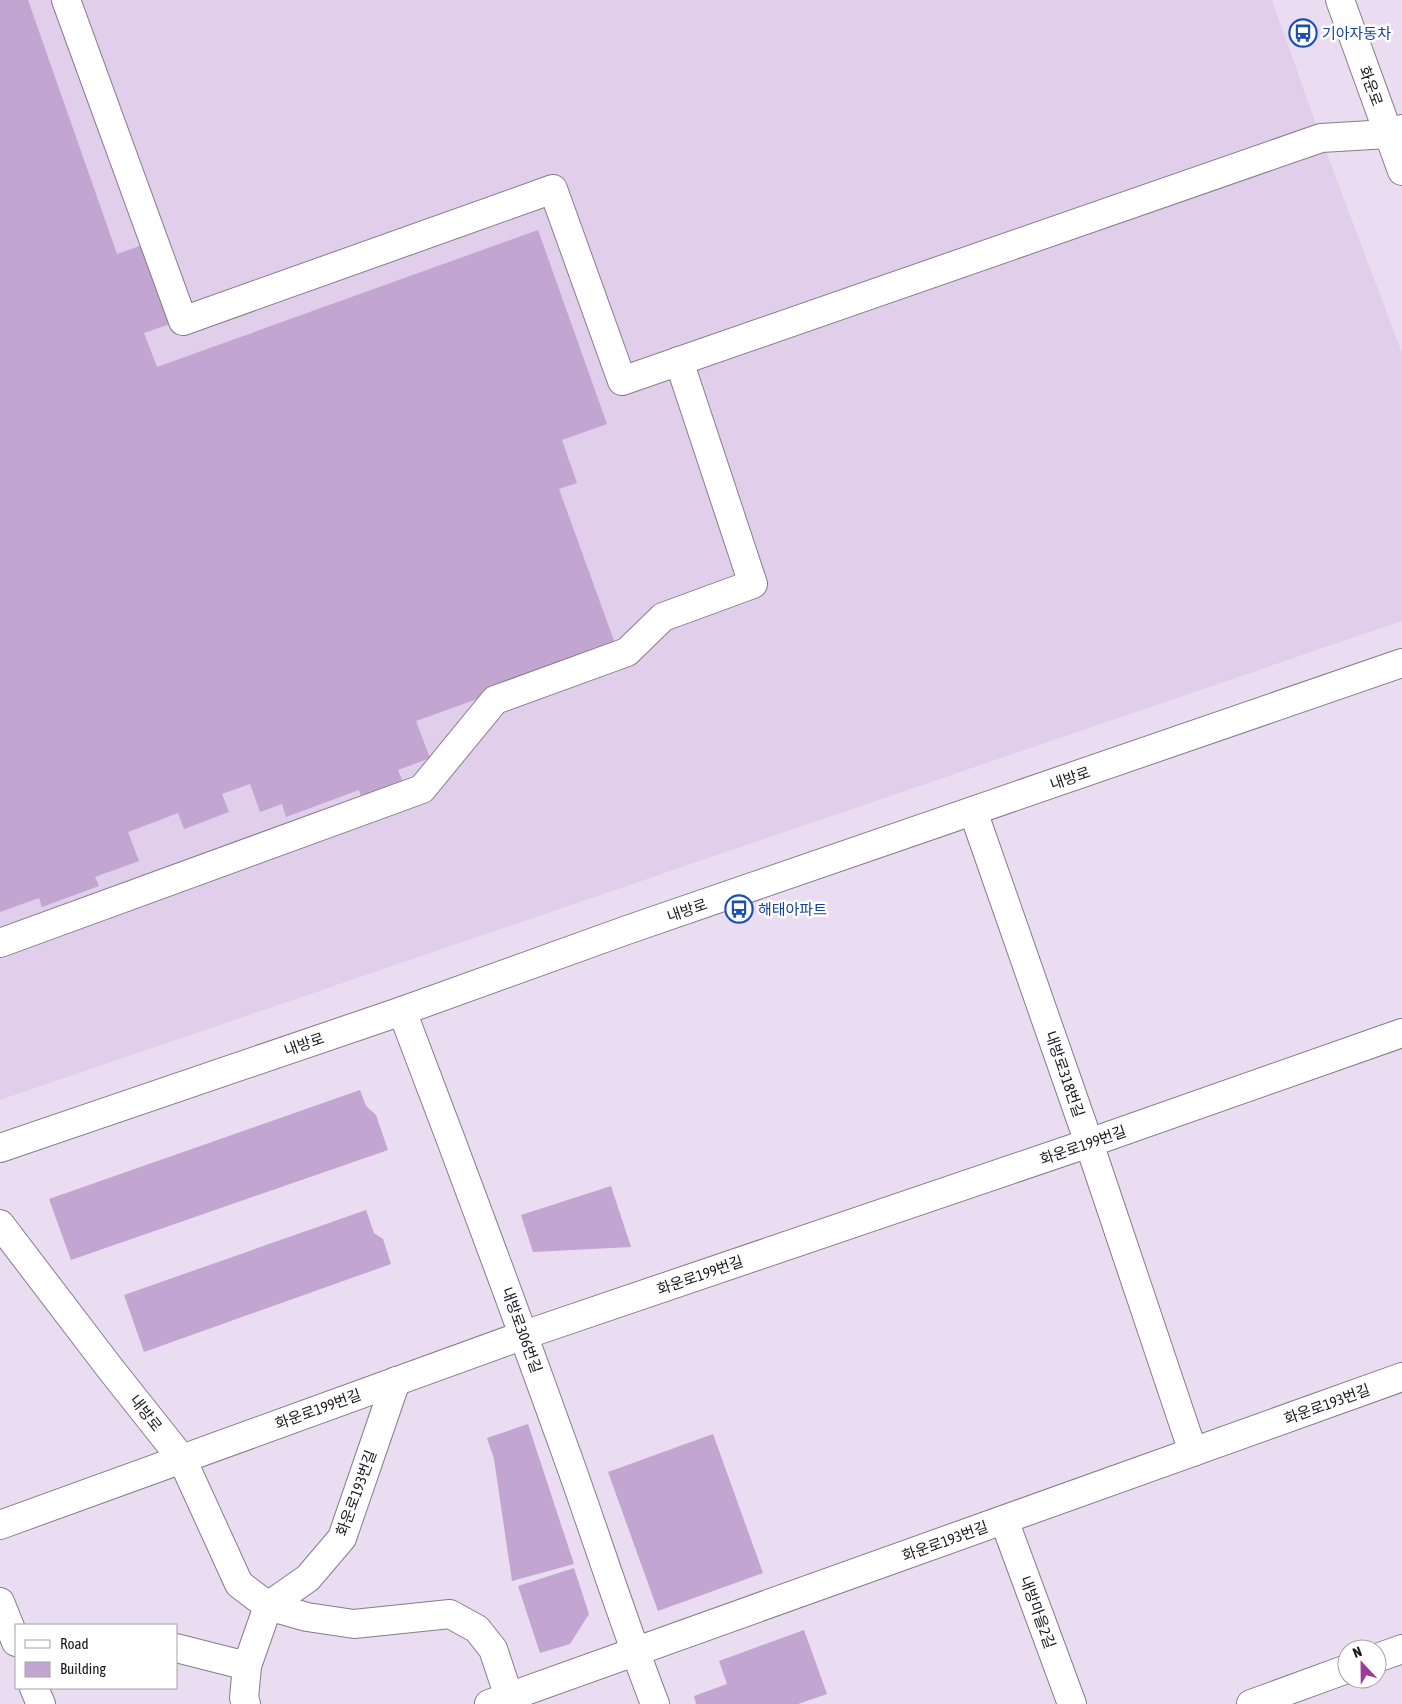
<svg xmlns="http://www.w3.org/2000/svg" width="1402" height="1704" font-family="'Asap Condensed','Noto Sans KR',sans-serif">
<rect width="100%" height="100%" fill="#eadcf1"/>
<path fill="#e1ceea" d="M 0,0 L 1272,0 L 1321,138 L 1402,353 L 1402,621 L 0,1100 Z"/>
<g fill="#c2a5d0">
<path d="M 0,0 L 28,0 L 117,254 L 145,244 L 173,323 L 144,333 L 157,367 L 538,230 L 607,424 L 562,440 L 577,483 L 559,489 L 617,649 L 416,721 L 430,758 L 398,770 L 404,785 L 362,800 L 359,790 L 286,817 L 282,804 L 260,812 L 250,784 L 222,794 L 229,812 L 184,829 L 178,813 L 128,832 L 139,861 L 95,877 L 99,886 L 42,907 L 39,898 L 0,912 Z"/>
<path d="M 360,1090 L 366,1106 L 376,1115 L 388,1150 L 71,1260 L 49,1199 Z"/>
<path d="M 611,1186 L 631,1247 L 533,1252 L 521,1215 Z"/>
<path d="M 366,1210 L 374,1233 L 383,1239 L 391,1264 L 144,1352 L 124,1295 Z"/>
<path d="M 528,1424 L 574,1564 L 512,1581 L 494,1459 L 487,1438 Z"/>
<path d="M 713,1434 L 763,1573 L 658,1611 L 608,1472 Z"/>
<path d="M 574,1568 L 589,1614 L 570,1644 L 540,1653 L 518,1586 Z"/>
<path d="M 804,1630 L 827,1694 L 798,1704 L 696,1704 L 694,1696 L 727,1684 L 719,1661 Z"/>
</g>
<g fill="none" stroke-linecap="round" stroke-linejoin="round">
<g stroke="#887b8e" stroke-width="30">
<g id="minor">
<path d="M 66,0 L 183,321 L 553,189 L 622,381 L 1321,138 L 1388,134 L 1402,129"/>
<path d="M 1340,0 L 1402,171"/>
<path d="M 973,811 L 1089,1143 L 1193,1452"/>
<path d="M 0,943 L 422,789 L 495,700 L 627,652 L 663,617 L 753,584 L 679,361"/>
<path d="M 402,1011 C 459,1160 515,1311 569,1461 C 598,1542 624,1624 655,1704"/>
<path d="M 0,1148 L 402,1011 L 627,930 L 1402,663"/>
<path d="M 0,1224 L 109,1367 L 182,1459 L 239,1584 L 268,1606 L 307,1617 L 354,1624 L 450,1614 L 477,1629 L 493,1649 L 504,1682"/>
<path d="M 1004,1520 L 1072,1704"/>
<path d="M 0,1525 L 524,1335 L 1089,1143 L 1402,1033"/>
<path d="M 0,1602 L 16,1642"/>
<path d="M 176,1648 L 247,1666"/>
<path d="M 1377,1658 L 1402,1649"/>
<path d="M 34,1688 L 41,1704"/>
<path d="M 246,1704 L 244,1698 L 247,1666 L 268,1606 L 308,1578 L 342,1538 L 396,1381"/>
<path d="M 489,1704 L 1402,1377"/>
<path d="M 1251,1704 L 1347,1669"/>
</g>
</g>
<use href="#minor" stroke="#fff" stroke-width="28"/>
</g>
<defs>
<g id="bus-ring" transform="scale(1.4375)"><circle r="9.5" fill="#fff" stroke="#1a4fb4" stroke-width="1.5"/><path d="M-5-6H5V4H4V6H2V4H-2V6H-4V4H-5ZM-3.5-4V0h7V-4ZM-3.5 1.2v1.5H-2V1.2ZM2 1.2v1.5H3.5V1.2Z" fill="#1a4fb4"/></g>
</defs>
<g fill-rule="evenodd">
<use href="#bus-ring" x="1303" y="33"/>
<use href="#bus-ring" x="739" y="909"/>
</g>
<g text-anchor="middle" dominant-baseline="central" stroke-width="5" stroke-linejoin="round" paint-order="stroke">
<g font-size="15" fill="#164399" stroke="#fff" text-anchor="start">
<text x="1322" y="33">기아자동차</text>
<text x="758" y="909">해태아파트</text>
</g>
<g font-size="15" fill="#1c171e" stroke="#fff">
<text transform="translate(1371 86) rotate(70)">화운로</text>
<text transform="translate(1070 778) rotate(-19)">내방로</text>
<text transform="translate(687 910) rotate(-19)">내방로</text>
<text transform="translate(304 1044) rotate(-19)">내방로</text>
<text transform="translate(1065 1074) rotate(71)">내방로318번길</text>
<text transform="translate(1083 1145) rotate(-19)">화운로199번길</text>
<text transform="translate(700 1275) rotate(-19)">화운로199번길</text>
<text transform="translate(522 1330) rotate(70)">내방로306번길</text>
<text transform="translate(1327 1404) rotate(-20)">화운로193번길</text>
<text transform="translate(318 1409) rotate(-20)">화운로199번길</text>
<text transform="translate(146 1413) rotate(52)">내방로</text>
<text transform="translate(356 1493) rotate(-70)">화운로193번길</text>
<text transform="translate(945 1541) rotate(-20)">화운로193번길</text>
<text transform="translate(1038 1612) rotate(70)">내방마을2길</text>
</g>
</g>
<rect x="15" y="1624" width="162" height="65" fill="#ffffff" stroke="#a4a2a5"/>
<rect x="25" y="1640" width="25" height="8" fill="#ffffff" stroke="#a4a2a5"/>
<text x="60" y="1649" font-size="15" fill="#1c171e">Road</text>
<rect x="25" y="1662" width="25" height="15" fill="#c2a5d0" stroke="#a4a2a5"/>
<text x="60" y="1674" font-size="15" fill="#1c171e">Building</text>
<g transform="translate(1362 1664) rotate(338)"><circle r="24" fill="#ffffff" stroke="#a4a2a5"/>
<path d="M0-4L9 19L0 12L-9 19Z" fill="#a1389b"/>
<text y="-8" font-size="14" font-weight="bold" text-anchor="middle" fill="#1c171e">N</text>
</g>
</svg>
